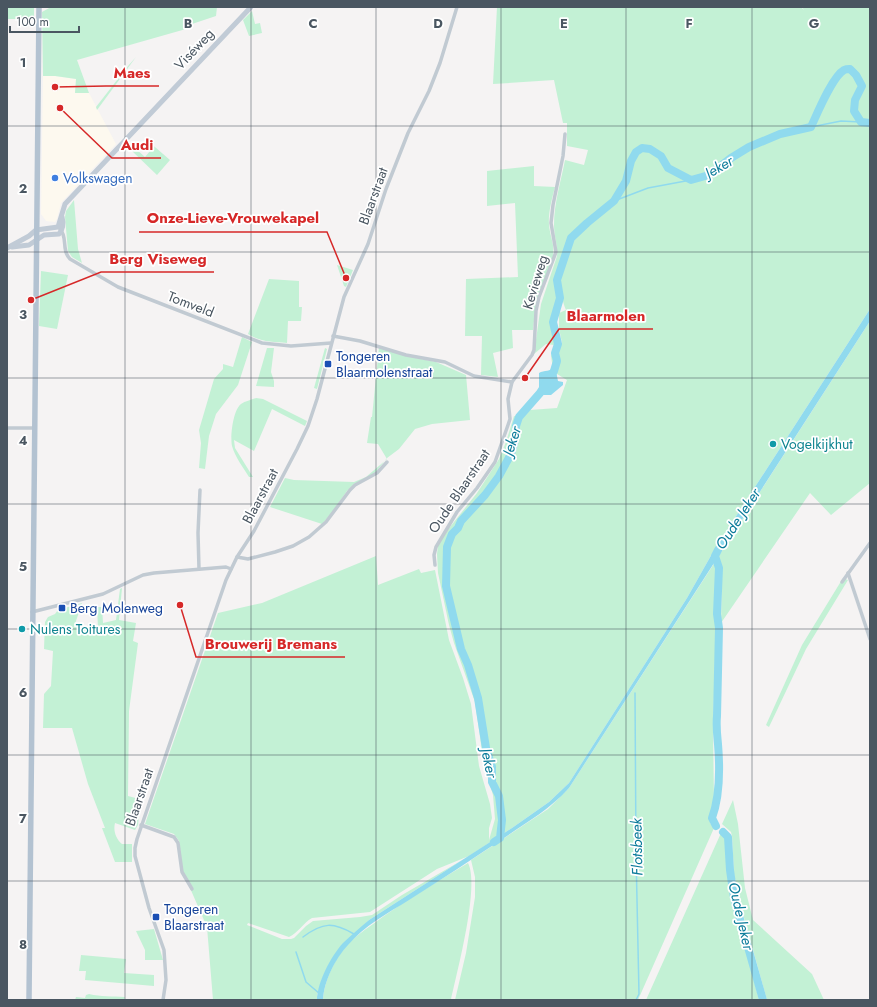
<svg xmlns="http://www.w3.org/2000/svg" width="877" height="1007" font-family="Jost,sans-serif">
<rect width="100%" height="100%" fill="#f5f3f3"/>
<path fill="#fdf9ef" d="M 43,76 L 55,76 L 76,79 L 75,93 L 89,93 L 116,144 L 61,203 L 57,219 L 55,222 L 46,221 L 41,214 Z"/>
<g fill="#c3f1d5" fill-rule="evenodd">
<rect x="7" y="7" width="27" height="12"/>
<path d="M 51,7 L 217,7 L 216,16 L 192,24 L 193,27 L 77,60 L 89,93 L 75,93 L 76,79 L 55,76 L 43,76 L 42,12 Z"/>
<path d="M 497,7 L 801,7 L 804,10 L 802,7 L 870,7 L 870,309 L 713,552 L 687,598 L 569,783 L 549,802 L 512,828 L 469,856 L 437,869 L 370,912 L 312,918 C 303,923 298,933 289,937 L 248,923 L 247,925 L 282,939 L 291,939 L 294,938 L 306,926 L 313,921 L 360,917 L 372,915 L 402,895 L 464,859 L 369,920 L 329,964 L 322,979 L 317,995 L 317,1000 L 213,1000 L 207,927 L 183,872 L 179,841 L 174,834 L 145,824 L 218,613 L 262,603 L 376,556 L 378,585 L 419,569 L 421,573 L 435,570 L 449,640 L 463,678 L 471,704 L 479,766 L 490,804 L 492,818 L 489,828 L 489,840 L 495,819 L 493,795 L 484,765 L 475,702 L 454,643 L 449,625 L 438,573 L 437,554 L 438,546 L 446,532 L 477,493 L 499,459 L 506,442 L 514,416 L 522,417 L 530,410 L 557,408 L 567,380 L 557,374 L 557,369 L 554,368 L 553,369 L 551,356 L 554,345 L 546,344 L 534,354 L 541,304 L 557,256 C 558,246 554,236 554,225 C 554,203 561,181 565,160 L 584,165 L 588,150 L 567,146 L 567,123 L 563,123 L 554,80 L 493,84 ZM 559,280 C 561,290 562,301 566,310 L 559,313 L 559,328 L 562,343 L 555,344 L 552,334 L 557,328 L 557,316 L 554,308 L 558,296 L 558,291 L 555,281 Z"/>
<path d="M 252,11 L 255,24 L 260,23 L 262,33 L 249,36 L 243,20 Z"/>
<path d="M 136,57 L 97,110 L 96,107 L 128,66 Z"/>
<path d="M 148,141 L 170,160 L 157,175 L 132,151 L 135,148 L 145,157 L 150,151 L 142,146 Z"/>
<path d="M 534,166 L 534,186 L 555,187 C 552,199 548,213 549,225 C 550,236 555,245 553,256 L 536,303 L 533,330 L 512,330 L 513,348 L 493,353 L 498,377 L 481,375 L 482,336 L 465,336 L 466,279 L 518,277 L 515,203 L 487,206 L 487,171 Z"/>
<path d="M 74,200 L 78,249 L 82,263 L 72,257 L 68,251 L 65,217 L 66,211 Z"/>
<path d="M 337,265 L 353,270 L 346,287 L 344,286 Z"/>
<path d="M 41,271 L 68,275 L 57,329 L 39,326 Z"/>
<path d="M 269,279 L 299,281 L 299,307 L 302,307 L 301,321 L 288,321 L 287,343 C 273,342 260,342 248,334 Z"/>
<path d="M 870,321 L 870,483 L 831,515 L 810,493 L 721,623 L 722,567 L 718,557 Z"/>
<path d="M 242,337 L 252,342 L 238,385 L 216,414 L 209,436 L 205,469 L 199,468 L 201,443 L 199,430 L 214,379 L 223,369 L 223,364 L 233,367 Z"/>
<path d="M 379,347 L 406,356 L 436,362 L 466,375 L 470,420 L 432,424 L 415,429 L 399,449 L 387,458 L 375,473 L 354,484 L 347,491 L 330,515 L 322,524 L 270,507 L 285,478 L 294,480 L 354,482 L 366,477 L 387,459 L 378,444 L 367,443 L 371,417 L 372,417 Z"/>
<path d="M 267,348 L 274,348 L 271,372 L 274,381 L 274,387 L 256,386 Z"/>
<path d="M 325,348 L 327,349 L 317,389 L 314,388 Z"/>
<path d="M 256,398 L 263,399 L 307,421 L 305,426 L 272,409 L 254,451 L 234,440 L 235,448 L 253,477 L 249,477 C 243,467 235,457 232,446 C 230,437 233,410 241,404 C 245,401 251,400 256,398 Z"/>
<path d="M 715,562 L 718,578 L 715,614 L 716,624 L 713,728 L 714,802 L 710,823 L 714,828 L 638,1000 L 455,1000 L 466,953 L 475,897 L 475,877 L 471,860 L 548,809 L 569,788 Z"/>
<path d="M 843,578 L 848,580 L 806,649 L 769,727 L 766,725 L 802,645 Z"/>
<path d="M 122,588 L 119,620 L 136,623 L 133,641 L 138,643 L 129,711 L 128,796 L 143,800 L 139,815 L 138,825 L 135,830 L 115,823 C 113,831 116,839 122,844 L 132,844 L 132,862 L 115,862 L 102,828 L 105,828 L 88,784 L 72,728 L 43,728 L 44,694 L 51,686 L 53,651 L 44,649 L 45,622 L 48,617 L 55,614 L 58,610 L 82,603 L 74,627 L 98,628 L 97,607 L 102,607 L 103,623 L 116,620 L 120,589 Z"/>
<path d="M 733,800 L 738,824 L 745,888 L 753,920 L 812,974 L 824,1000 L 767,1000 L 743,914 L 734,874 L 732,836 L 731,832 L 722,824 Z"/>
<path d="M 721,833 L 727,839 L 727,861 L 731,892 L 759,1000 L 646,1000 Z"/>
<path d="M 468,863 C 480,886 457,972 451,1000 L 323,1000 C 324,981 335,958 348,944 C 359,933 372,925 384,916 C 411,897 440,880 468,863 Z"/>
<path d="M 154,929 L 163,960 L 145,960 L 145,950 L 136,931 Z"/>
<path d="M 81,955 L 126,959 L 124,973 L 154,975 L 154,986 L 85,980 L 86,971 L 79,971 Z"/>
<path d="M 89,994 C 101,997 112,996 125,997 L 124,1000 L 75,1000 L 76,997 L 85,998 L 86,995 Z"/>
</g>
<g fill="#90daee">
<path d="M 870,309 L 870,321 L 569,788 C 549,810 527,822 504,838 C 472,859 441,880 409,900 C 388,913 364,926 348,945 C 335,959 324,981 323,1000 L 317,1000 C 317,983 331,956 343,943 C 351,935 360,928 369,920 L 512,828 L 549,802 L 569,783 L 687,598 L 713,552 Z"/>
<path d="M 554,367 L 557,369 L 556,371 L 558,381 L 563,382 L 563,385 L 551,395 L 543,395 L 539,392 L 539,373 C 544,370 551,372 554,367 Z"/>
<path d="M 538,392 L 542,396 L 522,417 L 519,414 Z"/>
</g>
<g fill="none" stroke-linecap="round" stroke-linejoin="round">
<g stroke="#90daee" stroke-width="1.5">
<path d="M 811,127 L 841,121 L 861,122"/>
<path d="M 614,201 L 648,188 L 691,180"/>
<path d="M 635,693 L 636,853 L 639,994 L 636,1000"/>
<path d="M 303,937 C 323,922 333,922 354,934"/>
<path d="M 296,952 L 306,982 L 320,994"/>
</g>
<g stroke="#90daee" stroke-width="8">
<path d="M 716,826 L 712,818 C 720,796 720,768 718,744 C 717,734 716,726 717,716 L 719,628 L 717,614 L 719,568 L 715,556 L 718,550"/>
<path d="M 723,832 L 728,837 L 730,870 L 734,898 L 763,1000"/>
<path d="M 494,842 L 500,838 L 502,820 L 499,796 L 492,782 L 492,767 L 486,748 L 478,698 L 468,665 L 461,649 L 446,586 L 447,547 L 452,534 L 458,528 L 461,521 L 485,495 L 499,476 L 511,454 L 515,440 L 516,426 L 519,417 L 540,393 L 554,371 L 557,361 L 555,353 L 558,344 L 553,322 L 560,298 L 557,280 L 571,238 L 587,223 L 614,201 L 626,181 L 631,161 L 636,152 L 642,148 L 650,149 L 661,156 L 668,168 L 691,180 L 709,175 L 731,158 L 749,147 L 780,134 L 811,127 C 817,114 832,77 844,70 C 846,69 848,69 850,69 L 856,75 L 862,86 L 855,100 L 854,111 L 861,122 L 870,123"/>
</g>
<g stroke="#c1cad2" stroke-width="3.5">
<path d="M 60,229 C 68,237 61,250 70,259 L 118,287 L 262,343 L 291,346 L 331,343"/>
<path d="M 333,336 L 360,341 L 406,355 L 445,362 L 474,376 L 512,382"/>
<path d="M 7,428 L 34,428"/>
<path d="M 237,557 L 248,559 L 275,552 L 293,546 L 309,537 L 326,522 L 350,490 L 355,485 L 377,473 L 387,462"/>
<path d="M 435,565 L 434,555 L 436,547 L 457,512 L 477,488 L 495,462 L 508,425 L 510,419 L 508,399 L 512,382 L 532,355 L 534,350 L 536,311 L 539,297 L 556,252 L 551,223 L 553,205 L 563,156 L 565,134"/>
<path d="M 199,569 L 198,533 L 200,490"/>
<path d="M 848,573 L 870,639"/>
<path d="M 842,582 L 870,543"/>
<path d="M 32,612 L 103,594 L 143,575 L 154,573 L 226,567 L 231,569"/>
<path d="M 141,825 L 174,837 L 178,843 L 182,872 L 192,889"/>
<path d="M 163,1000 L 166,980 L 164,950 L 149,908 L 135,856 L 135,848 L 137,839 L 226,580 L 237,557 L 254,531 L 297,449 L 308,426 L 317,399 L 344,297 L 368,244 L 386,189 L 408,133 L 429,91 L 440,63 L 457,7"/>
</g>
<g stroke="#c1cbd6" stroke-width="5">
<path d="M 12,247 L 29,245 L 44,235 L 59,234 C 63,229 64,224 62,217"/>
<path d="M 7,248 L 29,236 L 36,230 L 58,227 L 65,204 L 251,7"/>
</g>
<path stroke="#b3c2d1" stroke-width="5.5" d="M 29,1000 L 39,7"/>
</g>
<path fill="none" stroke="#4a5661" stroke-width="1" stroke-opacity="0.55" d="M 125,7 L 125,1000M 251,7 L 251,1000M 376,7 L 376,1000M 501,7 L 501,1000M 626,7 L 626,1000M 752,7 L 752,1000M 7,126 L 870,126M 7,252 L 870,252M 7,378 L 870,378M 7,504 L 870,504M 7,629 L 870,629M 7,755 L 870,755M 7,881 L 870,881"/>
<circle fill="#3f7fe0" stroke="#fff" stroke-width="1.5" cx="55" cy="178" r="4"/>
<g fill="#1a4fb4" stroke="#fff" stroke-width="1.5">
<rect x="324" y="360" width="8" height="8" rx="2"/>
<rect x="58" y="604" width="8" height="8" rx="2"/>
<rect x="152" y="913" width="8" height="8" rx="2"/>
</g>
<g fill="#0f9aa8" stroke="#fff" stroke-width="1.5">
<circle cx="773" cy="444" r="4"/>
<circle cx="22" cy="629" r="4"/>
</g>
<g text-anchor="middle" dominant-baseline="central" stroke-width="3.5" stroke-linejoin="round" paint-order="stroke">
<g font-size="14" fill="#4a5661" stroke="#fff">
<text transform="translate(194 49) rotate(-47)">Viséweg</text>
<text transform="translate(373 196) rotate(-70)">Blaarstraat</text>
<text transform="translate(535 282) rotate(-73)">Kevieweg</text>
<text transform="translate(191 304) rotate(21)">Tomveld</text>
<text transform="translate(459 491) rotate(-56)">Oude Blaarstraat</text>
<text transform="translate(260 496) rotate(-62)">Blaarstraat</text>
<text transform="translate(139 797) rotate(-71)">Blaarstraat</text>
</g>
<g font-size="14" fill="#366cbe" stroke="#fff" text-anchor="start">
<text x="63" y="178">Volkswagen</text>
</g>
<g font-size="14" fill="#164399" stroke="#fff" text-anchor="start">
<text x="336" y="356">Tongeren<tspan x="336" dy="16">Blaarmolenstraat</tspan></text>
<text x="70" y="608">Berg Molenweg</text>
<text x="164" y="909">Tongeren<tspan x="164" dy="16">Blaarstraat</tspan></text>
</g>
<g font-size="14" fill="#0d838f" stroke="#fff" text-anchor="start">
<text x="781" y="444">Vogelkijkhut</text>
<text x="30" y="629">Nulens Toitures</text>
</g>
<g font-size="15" font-style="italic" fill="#0c7c9b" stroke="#fff">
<text transform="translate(719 167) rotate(-30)">Jeker</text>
<text transform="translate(512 441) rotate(-72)">Jeker</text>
<text transform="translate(738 519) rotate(-57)">Oude Jeker</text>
<text transform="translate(489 763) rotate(78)">Jeker</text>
<text transform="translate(637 847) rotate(-91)">Flotsbeek</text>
<text transform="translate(741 916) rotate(77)">Oude Jeker</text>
</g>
</g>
<g font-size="13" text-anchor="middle" font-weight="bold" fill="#4a5661" stroke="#fff" stroke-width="3.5" stroke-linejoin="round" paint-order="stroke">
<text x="188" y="28">B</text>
<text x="313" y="28">C</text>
<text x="438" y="28">D</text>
<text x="564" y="28">E</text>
<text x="689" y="28">F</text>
<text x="814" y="28">G</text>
<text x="23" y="67">1</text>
<text x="23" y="193">2</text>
<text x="23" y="319">3</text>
<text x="23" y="445">4</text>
<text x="23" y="571">5</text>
<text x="23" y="697">6</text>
<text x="23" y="823">7</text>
<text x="23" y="949">8</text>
</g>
<path fill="none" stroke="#d62828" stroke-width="1.5" d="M55 87L106 86H159M60 108L112 158H161M346 278L327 232H139M31 300L101 272H214M525 378L559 329H653M180 605L196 657H345"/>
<g fill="#d62828" stroke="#fff" stroke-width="1.5">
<circle cx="55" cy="87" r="4"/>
<circle cx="60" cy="108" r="4"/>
<circle cx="346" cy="278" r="4"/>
<circle cx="31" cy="300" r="4"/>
<circle cx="525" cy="378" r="4"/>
<circle cx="180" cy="605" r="4"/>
</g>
<g font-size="15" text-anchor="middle" font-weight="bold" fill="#d62828" stroke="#fff" stroke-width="3.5" stroke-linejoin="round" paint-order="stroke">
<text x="132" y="78">Maes</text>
<text x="137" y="150">Audi</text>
<text x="233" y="223">Onze-Lieve-Vrouwekapel</text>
<text x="158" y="264">Berg Viseweg</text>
<text x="606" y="321">Blaarmolen</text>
<text x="271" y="649">Brouwerij Bremans</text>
</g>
<rect width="877" height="1007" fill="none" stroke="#4a5661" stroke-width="16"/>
<path d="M10 26v6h69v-6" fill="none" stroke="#4a5661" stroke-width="2"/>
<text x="16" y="26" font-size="12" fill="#4a5661" stroke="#ffffff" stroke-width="3" paint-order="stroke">100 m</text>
</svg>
